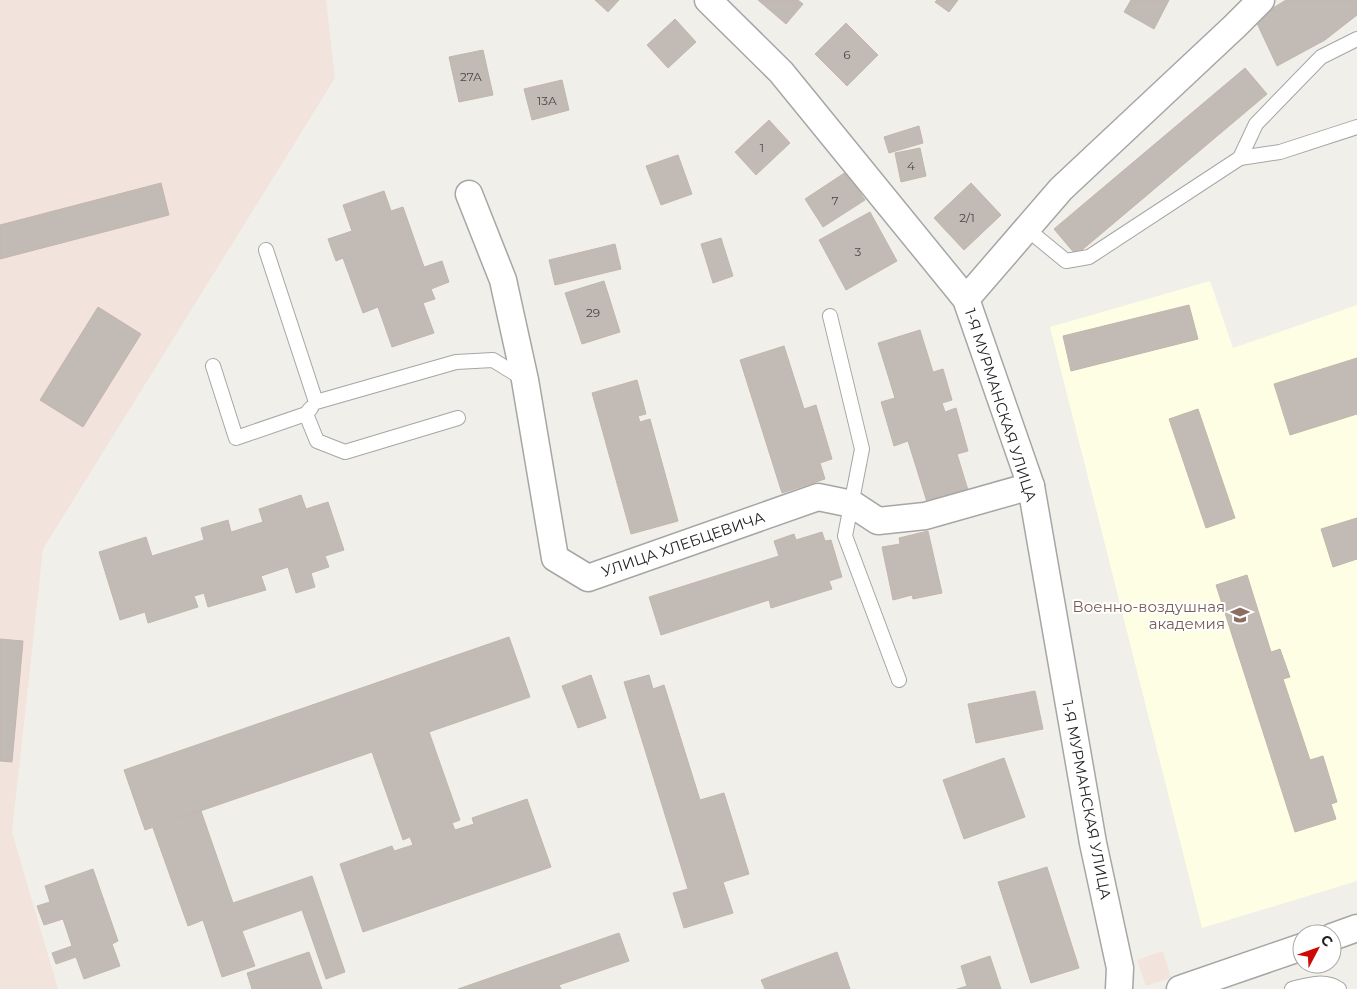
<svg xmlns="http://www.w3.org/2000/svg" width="1357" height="989" font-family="Montserrat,sans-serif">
<rect width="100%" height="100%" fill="#f1efe9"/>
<path fill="#fefee5" d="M 1210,281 L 1233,348 L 1357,305 L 1357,881 L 1202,928 L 1050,327 Z"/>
<g fill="#f2e3dd">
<path d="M 0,0 L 326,0 L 335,78 L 43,549 L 12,832 L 58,989 L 0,989 Z"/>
<path d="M 1163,951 L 1171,978 L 1146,986 L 1137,960 Z"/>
</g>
<g fill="#c2bbb5" stroke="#c3b6ab">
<path d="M 595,0 L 619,0 L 608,12 Z"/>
<path d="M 758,0 L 798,0 L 803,4 L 786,24 Z"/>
<path d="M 937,0 L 958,0 L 949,12 L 935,2 Z"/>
<path d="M 1131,0 L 1169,0 L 1154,29 L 1124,12 Z"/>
<path d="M 1286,0 L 1357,0 L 1357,15 L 1325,40 L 1277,66 L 1255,19 Z"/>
<path d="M 675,19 L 696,42 L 668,68 L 647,45 Z"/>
<path d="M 846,23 L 878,55 L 847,86 L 815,54 Z"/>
<path d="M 483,50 L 493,95 L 459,102 L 449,57 Z"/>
<path d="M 1245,68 L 1267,94 L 1076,255 L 1054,229 Z"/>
<path d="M 562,80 L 569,110 L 532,120 L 524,89 Z"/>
<path d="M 769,120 L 790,143 L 756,175 L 735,152 Z"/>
<path d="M 919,126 L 923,143 L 889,153 L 884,137 Z"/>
<path d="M 920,148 L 926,176 L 901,182 L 895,153 Z"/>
<path d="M 678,155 L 692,194 L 661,205 L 646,166 Z"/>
<path d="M 846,172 L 865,200 L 823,227 L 805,199 Z"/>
<path d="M 161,183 L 169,215 L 0,259 L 0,225 Z"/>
<path d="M 971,183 L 1001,215 L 964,250 L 934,218 Z"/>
<path d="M 384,191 L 391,211 L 403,207 L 424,267 L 442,261 L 449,282 L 431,289 L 435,299 L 423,303 L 434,333 L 392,347 L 378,307 L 363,313 L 343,258 L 336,261 L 328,239 L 352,231 L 343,205 Z"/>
<path d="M 870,212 L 897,261 L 846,290 L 819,240 Z"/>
<path d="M 721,238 L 733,276 L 713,283 L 701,244 Z"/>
<path d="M 615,244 L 621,269 L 555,285 L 549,260 Z"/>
<path d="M 604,281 L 620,332 L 582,344 L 565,293 Z"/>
<path d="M 1189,305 L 1198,339 L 1071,371 L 1063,336 Z"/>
<path d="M 98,307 L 141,334 L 83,427 L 40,400 Z"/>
<path d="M 920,330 L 933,372 L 943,369 L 952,400 L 942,403 L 945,412 L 956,408 L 968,451 L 957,454 L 968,490 L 927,502 L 908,441 L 894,446 L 881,402 L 895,398 L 878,343 Z"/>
<path d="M 784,346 L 804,409 L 816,405 L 832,459 L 820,463 L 825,479 L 782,493 L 740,360 Z"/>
<path d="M 1357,358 L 1357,414 L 1290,435 L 1274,384 Z"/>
<path d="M 637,380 L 646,414 L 638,416 L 640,422 L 650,419 L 678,521 L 631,534 L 592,393 Z"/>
<path d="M 1198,409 L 1235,518 L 1206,528 L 1169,419 Z"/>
<path d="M 301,495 L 306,509 L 328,502 L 344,550 L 325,556 L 329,567 L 311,573 L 315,587 L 296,593 L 288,567 L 261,576 L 266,590 L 208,607 L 204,593 L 194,596 L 198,607 L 148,623 L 145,612 L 120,620 L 99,552 L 146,537 L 152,556 L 204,540 L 201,528 L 228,520 L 231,532 L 263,522 L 259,509 Z"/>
<path d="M 1357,518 L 1357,559 L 1333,567 L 1321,529 Z"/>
<path d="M 928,531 L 942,593 L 913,599 L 912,595 L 893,600 L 882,547 L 900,544 L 899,538 Z"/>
<path d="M 822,532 L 825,541 L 831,540 L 842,577 L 829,581 L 832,589 L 771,608 L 769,600 L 661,635 L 649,597 L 779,556 L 774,541 L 794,534 L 796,540 Z"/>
<path d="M 1247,575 L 1271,652 L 1280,649 L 1290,677 L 1283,679 L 1310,760 L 1323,756 L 1337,802 L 1331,804 L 1336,819 L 1295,832 L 1216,585 Z"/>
<path d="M 509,637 L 530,697 L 429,732 L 460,820 L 452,823 L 455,830 L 474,824 L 472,818 L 527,799 L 551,867 L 363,932 L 340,864 L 392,846 L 394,851 L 413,845 L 410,837 L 403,840 L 372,752 L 145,830 L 124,770 Z"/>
<path d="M 0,639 L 23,641 L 12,762 L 0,761 Z"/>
<path d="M 591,675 L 606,718 L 578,728 L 562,686 Z"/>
<path d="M 649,675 L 653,689 L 664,685 L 700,800 L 724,793 L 749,874 L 723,882 L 733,913 L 684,928 L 673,893 L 688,889 L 624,682 Z"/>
<path d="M 1035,691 L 1043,729 L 976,743 L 968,704 Z"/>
<path d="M 1004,758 L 1025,817 L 964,839 L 943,780 Z"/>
<path d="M 201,811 L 233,903 L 312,876 L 345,972 L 326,979 L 302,910 L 242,931 L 255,966 L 222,977 L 203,920 L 188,926 L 153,828 Z"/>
<path d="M 1047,867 L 1079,968 L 1031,983 L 998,882 Z"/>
<path d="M 93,869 L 118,941 L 112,944 L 120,966 L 84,979 L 76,957 L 56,964 L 52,953 L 72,946 L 63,919 L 44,925 L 37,906 L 50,902 L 45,886 Z"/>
<path d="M 619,933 L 629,961 L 559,985 L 561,989 L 458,989 Z"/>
<path d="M 309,952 L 322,989 L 252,989 L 247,973 Z"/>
<path d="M 837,952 L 850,989 L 765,989 L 761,980 Z"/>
<path d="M 990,956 L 1001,989 L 957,989 L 967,986 L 961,966 Z"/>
</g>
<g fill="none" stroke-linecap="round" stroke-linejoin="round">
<g stroke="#a6a6a6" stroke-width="16">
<g id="service">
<path d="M 1240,158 L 1280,152 L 1357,127"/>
<path d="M 1027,229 L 1066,261 L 1089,257 L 1240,158 L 1256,124 L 1321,57 L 1357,39"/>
<path d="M 266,250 L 316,402 L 456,362 L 493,360 L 524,379"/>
<path d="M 830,316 L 862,449 L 845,536 L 899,680"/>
<path d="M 213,366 L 236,438 L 306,414 L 311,408"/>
<path d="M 306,414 L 317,441 L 345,452 L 458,418"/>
<path d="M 1292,989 C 1307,985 1325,979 1339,989"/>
</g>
</g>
<g stroke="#a6a6a6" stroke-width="29">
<g id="minor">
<path d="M 708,0 L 781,72 L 966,299 L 1031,486 L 1093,843 L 1120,968 L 1119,989"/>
<path d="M 469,194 L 503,280 L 525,380 L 555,558 L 588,578 L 818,497 L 852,504 L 878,521 L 925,516 L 1031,486"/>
<path d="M 966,299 L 1061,189 L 1235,26 L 1261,0"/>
<path d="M 1332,937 L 1357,928"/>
<path d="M 1180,989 L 1302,947"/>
</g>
</g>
<use href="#service" stroke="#fff" stroke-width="14"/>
<use href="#minor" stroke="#fff" stroke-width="26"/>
</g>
<defs>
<g id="university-bare" transform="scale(1.5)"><path d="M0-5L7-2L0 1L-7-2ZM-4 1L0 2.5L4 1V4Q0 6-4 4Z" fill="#8d6e63" stroke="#fff" stroke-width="2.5" paint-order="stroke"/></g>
</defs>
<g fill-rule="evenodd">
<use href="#university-bare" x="1240" y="615"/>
</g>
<g text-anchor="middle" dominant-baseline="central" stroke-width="4" stroke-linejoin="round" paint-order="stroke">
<g font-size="12" fill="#4a4847">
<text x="847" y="54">6</text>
<text x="471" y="76">27А</text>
<text x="547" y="100">13А</text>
<text x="762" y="147">1</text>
<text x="911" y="165">4</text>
<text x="835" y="200">7</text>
<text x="967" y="217">2/1</text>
<text x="858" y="251">3</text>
<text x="593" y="312">29</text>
</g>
<g font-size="15" fill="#222" stroke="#fff">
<text transform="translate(1001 405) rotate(72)">1-Я МУРМАНСКАЯ УЛИЦА</text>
<text transform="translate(683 544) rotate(-19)">УЛИЦА ХЛЕБЦЕВИЧА</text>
<text transform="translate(1087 800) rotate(79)">1-Я МУРМАНСКАЯ УЛИЦА</text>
</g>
<g font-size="15" fill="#785e54" stroke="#fff" text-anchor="end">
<text x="1225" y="606">Военно-воздушная<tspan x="1225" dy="17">академия</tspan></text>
</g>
</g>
<g transform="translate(1317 949) rotate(49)"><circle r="24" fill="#ffffff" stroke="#a7a7a7"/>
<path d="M0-4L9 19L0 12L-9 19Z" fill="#ce0905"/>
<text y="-8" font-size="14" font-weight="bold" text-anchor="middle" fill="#222222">С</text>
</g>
</svg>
